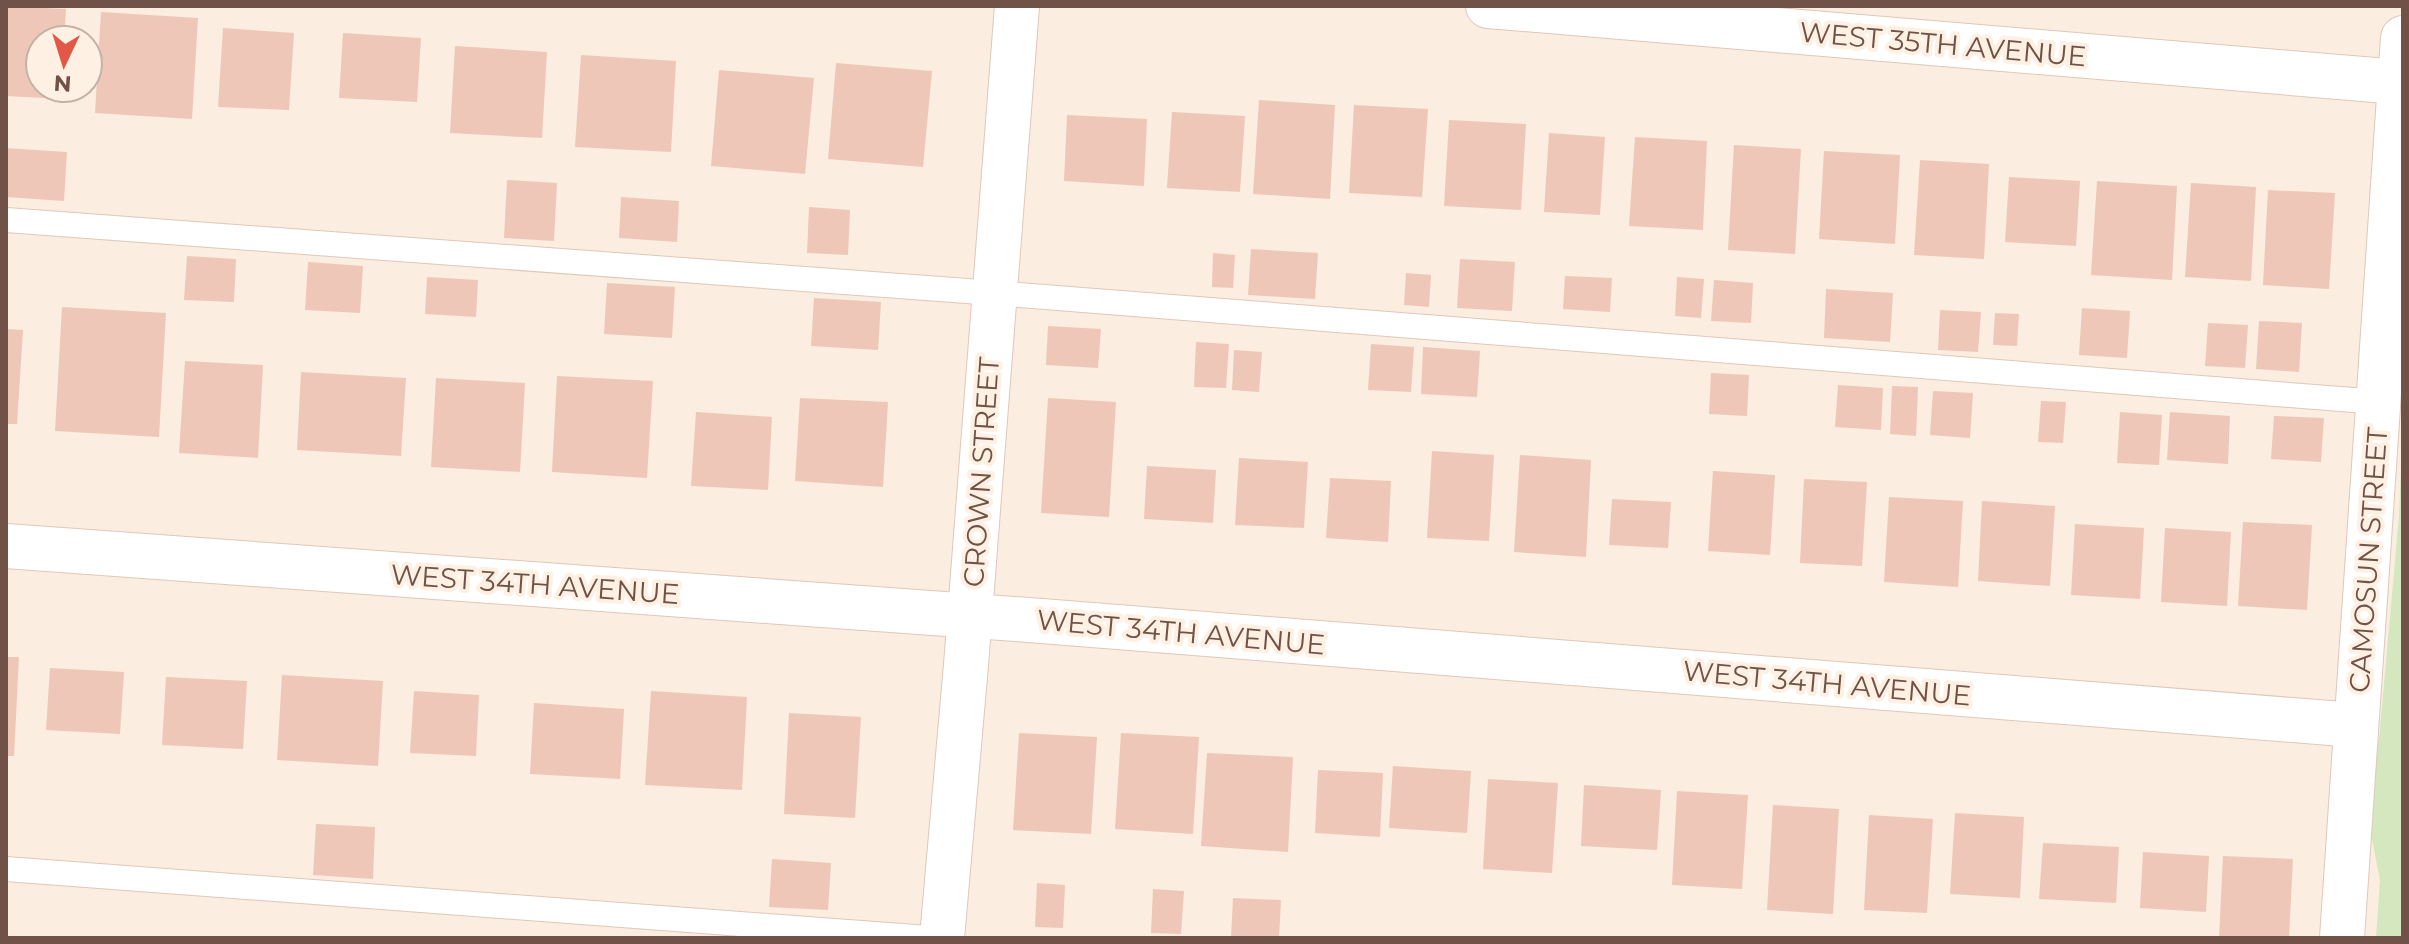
<svg xmlns="http://www.w3.org/2000/svg" width="2409" height="944" font-family="Montserrat,sans-serif">
<rect width="100%" height="100%" fill="#fbeddf"/>
<path fill="#d4e7bf" d="M 2403,422 L 2403,938 L 2376,938 L 2380,880 L 2362,788 L 2379,740 L 2399,516 Z"/>
<g fill="#efc7b8">
<path d="M 6,6 L 66,9 L 64,40 L 40,40 L 40,88 L 61,88 L 61,99 L 6,96 Z"/>
<path d="M 101,12 L 198,18 L 192,119 L 95,113 Z"/>
<path d="M 223,28 L 294,33 L 289,110 L 218,107 Z"/>
<path d="M 343,33 L 421,38 L 417,102 L 339,98 Z"/>
<path d="M 455,46 L 547,52 L 542,138 L 450,133 Z"/>
<path d="M 581,55 L 676,61 L 671,152 L 575,147 Z"/>
<path d="M 836,63 L 932,71 L 923,167 L 828,159 Z"/>
<path d="M 719,70 L 814,78 L 805,174 L 711,166 Z"/>
<path d="M 1259,100 L 1335,105 L 1330,199 L 1253,194 Z"/>
<path d="M 1354,105 L 1428,109 L 1422,197 L 1349,193 Z"/>
<path d="M 1172,112 L 1245,116 L 1240,192 L 1167,188 Z"/>
<path d="M 1067,115 L 1147,119 L 1144,186 L 1064,181 Z"/>
<path d="M 1449,120 L 1526,124 L 1521,210 L 1444,206 Z"/>
<path d="M 1549,133 L 1605,137 L 1600,215 L 1544,212 Z"/>
<path d="M 1635,137 L 1707,141 L 1703,230 L 1629,226 Z"/>
<path d="M 1734,145 L 1801,149 L 1795,254 L 1728,250 Z"/>
<path d="M 6,148 L 67,152 L 64,201 L 6,197 Z"/>
<path d="M 1824,151 L 1900,155 L 1895,244 L 1819,239 Z"/>
<path d="M 1920,160 L 1989,164 L 1984,259 L 1914,255 Z"/>
<path d="M 2009,177 L 2080,181 L 2076,246 L 2005,242 Z"/>
<path d="M 507,180 L 557,183 L 554,241 L 504,238 Z"/>
<path d="M 2097,181 L 2177,186 L 2172,280 L 2091,275 Z"/>
<path d="M 2191,183 L 2256,187 L 2251,281 L 2185,277 Z"/>
<path d="M 2268,190 L 2335,193 L 2329,289 L 2263,285 Z"/>
<path d="M 621,197 L 679,201 L 677,242 L 619,238 Z"/>
<path d="M 809,207 L 850,210 L 848,255 L 807,253 Z"/>
<path d="M 1251,249 L 1318,253 L 1315,299 L 1248,295 Z"/>
<path d="M 1213,253 L 1235,255 L 1233,288 L 1212,287 Z"/>
<path d="M 187,256 L 236,259 L 234,302 L 184,300 Z"/>
<path d="M 1460,259 L 1515,262 L 1512,311 L 1457,308 Z"/>
<path d="M 308,262 L 363,266 L 360,313 L 305,310 Z"/>
<path d="M 1406,273 L 1431,275 L 1429,307 L 1404,305 Z"/>
<path d="M 1565,276 L 1612,278 L 1610,312 L 1563,309 Z"/>
<path d="M 427,277 L 478,280 L 476,317 L 425,314 Z"/>
<path d="M 1677,277 L 1704,279 L 1701,318 L 1675,316 Z"/>
<path d="M 1714,280 L 1753,283 L 1751,323 L 1711,321 Z"/>
<path d="M 607,283 L 675,287 L 672,338 L 604,334 Z"/>
<path d="M 1826,289 L 1893,293 L 1890,342 L 1824,338 Z"/>
<path d="M 814,298 L 881,302 L 878,350 L 811,346 Z"/>
<path d="M 62,307 L 166,313 L 159,437 L 55,431 Z"/>
<path d="M 2082,308 L 2130,311 L 2127,358 L 2079,355 Z"/>
<path d="M 1940,310 L 1981,312 L 1978,352 L 1938,350 Z"/>
<path d="M 1995,313 L 2019,314 L 2017,346 L 1993,345 Z"/>
<path d="M 2259,321 L 2302,323 L 2299,372 L 2256,369 Z"/>
<path d="M 2208,323 L 2248,325 L 2245,368 L 2205,366 Z"/>
<path d="M 1048,326 L 1101,329 L 1098,368 L 1046,365 Z"/>
<path d="M 6,329 L 23,330 L 17,424 L 6,424 Z"/>
<path d="M 1196,342 L 1229,344 L 1226,388 L 1194,387 Z"/>
<path d="M 1371,344 L 1414,347 L 1411,392 L 1368,390 Z"/>
<path d="M 1423,347 L 1480,351 L 1477,397 L 1421,394 Z"/>
<path d="M 1234,350 L 1262,352 L 1259,392 L 1232,390 Z"/>
<path d="M 185,361 L 263,365 L 258,458 L 179,453 Z"/>
<path d="M 301,372 L 406,378 L 401,456 L 297,450 Z"/>
<path d="M 1711,373 L 1749,375 L 1747,416 L 1709,414 Z"/>
<path d="M 557,376 L 653,381 L 647,478 L 552,472 Z"/>
<path d="M 436,378 L 525,383 L 520,472 L 431,467 Z"/>
<path d="M 1838,385 L 1883,388 L 1881,430 L 1835,427 Z"/>
<path d="M 1892,386 L 1918,387 L 1916,436 L 1890,434 Z"/>
<path d="M 1933,391 L 1973,393 L 1970,438 L 1930,435 Z"/>
<path d="M 800,398 L 888,402 L 883,487 L 795,481 Z"/>
<path d="M 1048,398 L 1116,402 L 1109,517 L 1041,513 Z"/>
<path d="M 2041,401 L 2066,402 L 2063,443 L 2038,442 Z"/>
<path d="M 696,412 L 772,417 L 768,490 L 691,486 Z"/>
<path d="M 2120,412 L 2162,415 L 2159,465 L 2117,463 Z"/>
<path d="M 2170,412 L 2230,416 L 2228,464 L 2167,460 Z"/>
<path d="M 2274,416 L 2324,418 L 2321,462 L 2271,459 Z"/>
<path d="M 1432,451 L 1494,455 L 1489,541 L 1427,538 Z"/>
<path d="M 1520,455 L 1591,460 L 1586,557 L 1514,552 Z"/>
<path d="M 1239,458 L 1308,462 L 1304,528 L 1235,525 Z"/>
<path d="M 1147,466 L 1216,470 L 1213,523 L 1144,519 Z"/>
<path d="M 1713,471 L 1775,475 L 1770,555 L 1708,551 Z"/>
<path d="M 1330,478 L 1391,481 L 1388,542 L 1326,538 Z"/>
<path d="M 1804,479 L 1867,482 L 1862,566 L 1800,563 Z"/>
<path d="M 1889,497 L 1963,501 L 1958,587 L 1884,582 Z"/>
<path d="M 1612,499 L 1671,502 L 1668,548 L 1609,545 Z"/>
<path d="M 1982,501 L 2055,506 L 2050,586 L 1978,581 Z"/>
<path d="M 2243,522 L 2312,525 L 2307,610 L 2238,606 Z"/>
<path d="M 2075,524 L 2144,528 L 2140,599 L 2071,595 Z"/>
<path d="M 2165,528 L 2231,532 L 2227,606 L 2161,602 Z"/>
<path d="M 6,657 L 19,657 L 14,756 L 6,756 Z"/>
<path d="M 50,668 L 124,672 L 120,734 L 46,730 Z"/>
<path d="M 282,675 L 383,681 L 378,766 L 277,760 Z"/>
<path d="M 166,677 L 247,681 L 243,749 L 162,745 Z"/>
<path d="M 414,691 L 479,695 L 476,756 L 410,753 Z"/>
<path d="M 651,691 L 747,697 L 742,790 L 645,785 Z"/>
<path d="M 534,703 L 624,709 L 620,779 L 530,774 Z"/>
<path d="M 789,713 L 861,717 L 855,818 L 784,814 Z"/>
<path d="M 1019,733 L 1097,737 L 1091,834 L 1013,830 Z"/>
<path d="M 1121,733 L 1199,737 L 1193,834 L 1115,829 Z"/>
<path d="M 1207,753 L 1293,757 L 1288,852 L 1201,846 Z"/>
<path d="M 1393,766 L 1471,771 L 1467,833 L 1389,828 Z"/>
<path d="M 1318,770 L 1383,773 L 1380,837 L 1315,833 Z"/>
<path d="M 1488,779 L 1558,783 L 1552,873 L 1483,869 Z"/>
<path d="M 1584,785 L 1661,790 L 1657,850 L 1581,846 Z"/>
<path d="M 1677,791 L 1748,795 L 1742,889 L 1672,885 Z"/>
<path d="M 1773,805 L 1839,809 L 1833,914 L 1767,910 Z"/>
<path d="M 1955,813 L 2024,817 L 2020,898 L 1950,894 Z"/>
<path d="M 1869,815 L 1933,819 L 1927,913 L 1864,910 Z"/>
<path d="M 316,824 L 375,827 L 373,879 L 313,875 Z"/>
<path d="M 2043,843 L 2119,847 L 2116,903 L 2039,899 Z"/>
<path d="M 2143,852 L 2209,856 L 2206,912 L 2140,908 Z"/>
<path d="M 2223,856 L 2293,859 L 2289,938 L 2219,938 Z"/>
<path d="M 772,859 L 831,863 L 828,910 L 769,907 Z"/>
<path d="M 1037,883 L 1065,885 L 1063,928 L 1035,927 Z"/>
<path d="M 1153,889 L 1184,891 L 1181,934 L 1151,933 Z"/>
<path d="M 1233,898 L 1281,900 L 1279,938 L 1231,938 Z"/>
</g>
<g fill="none" stroke-linecap="round" stroke-linejoin="round">
<g stroke="#dec8bc" stroke-width="26">
<g id="lane">
<path d="M 6,220 L 994,293 L 2379,402"/>
<path d="M 6,869 L 928,938"/>
</g>
</g>
<g stroke="#dec8bc" stroke-width="46">
<g id="street">
<path d="M 1488,6 L 2399,82"/>
<path d="M 6,546 L 1029,620 L 2355,725"/>
<path d="M 942,938 L 966,665 L 1017,6"/>
<path d="M 2342,938 L 2403,38"/>
</g>
</g>
<use href="#lane" stroke="#fff" stroke-width="24"/>
<use href="#street" stroke="#fff" stroke-width="44"/>
</g>
<g text-anchor="middle" dominant-baseline="central" stroke-width="8" stroke-linejoin="round" paint-order="stroke">
<g font-size="28" fill="#705248" stroke="#fef1e4">
<text transform="translate(1943 44) rotate(5)">WEST 35TH AVENUE</text>
<text transform="translate(981 472) rotate(-86)">CROWN STREET</text>
<text transform="translate(2368 560) rotate(-86)">CAMOSUN STREET</text>
<text transform="translate(535 584) rotate(4)">WEST 34TH AVENUE</text>
<text transform="translate(1181 632) rotate(5)">WEST 34TH AVENUE</text>
<text transform="translate(1827 683) rotate(5)">WEST 34TH AVENUE</text>
</g>
</g>
<rect width="2409" height="944" fill="none" stroke="#705248" stroke-width="16"/>
<g transform="translate(64 64) rotate(184)"><circle r="38" fill="#fef1e4" stroke="#c5b1a6" stroke-width="2"/>
<path d="M0-6L14 30L0 20L-14 30Z" fill="#e25847"/>
<text y="-12" font-size="22" font-weight="bold" text-anchor="middle" fill="#705248">N</text>
</g>
</svg>
